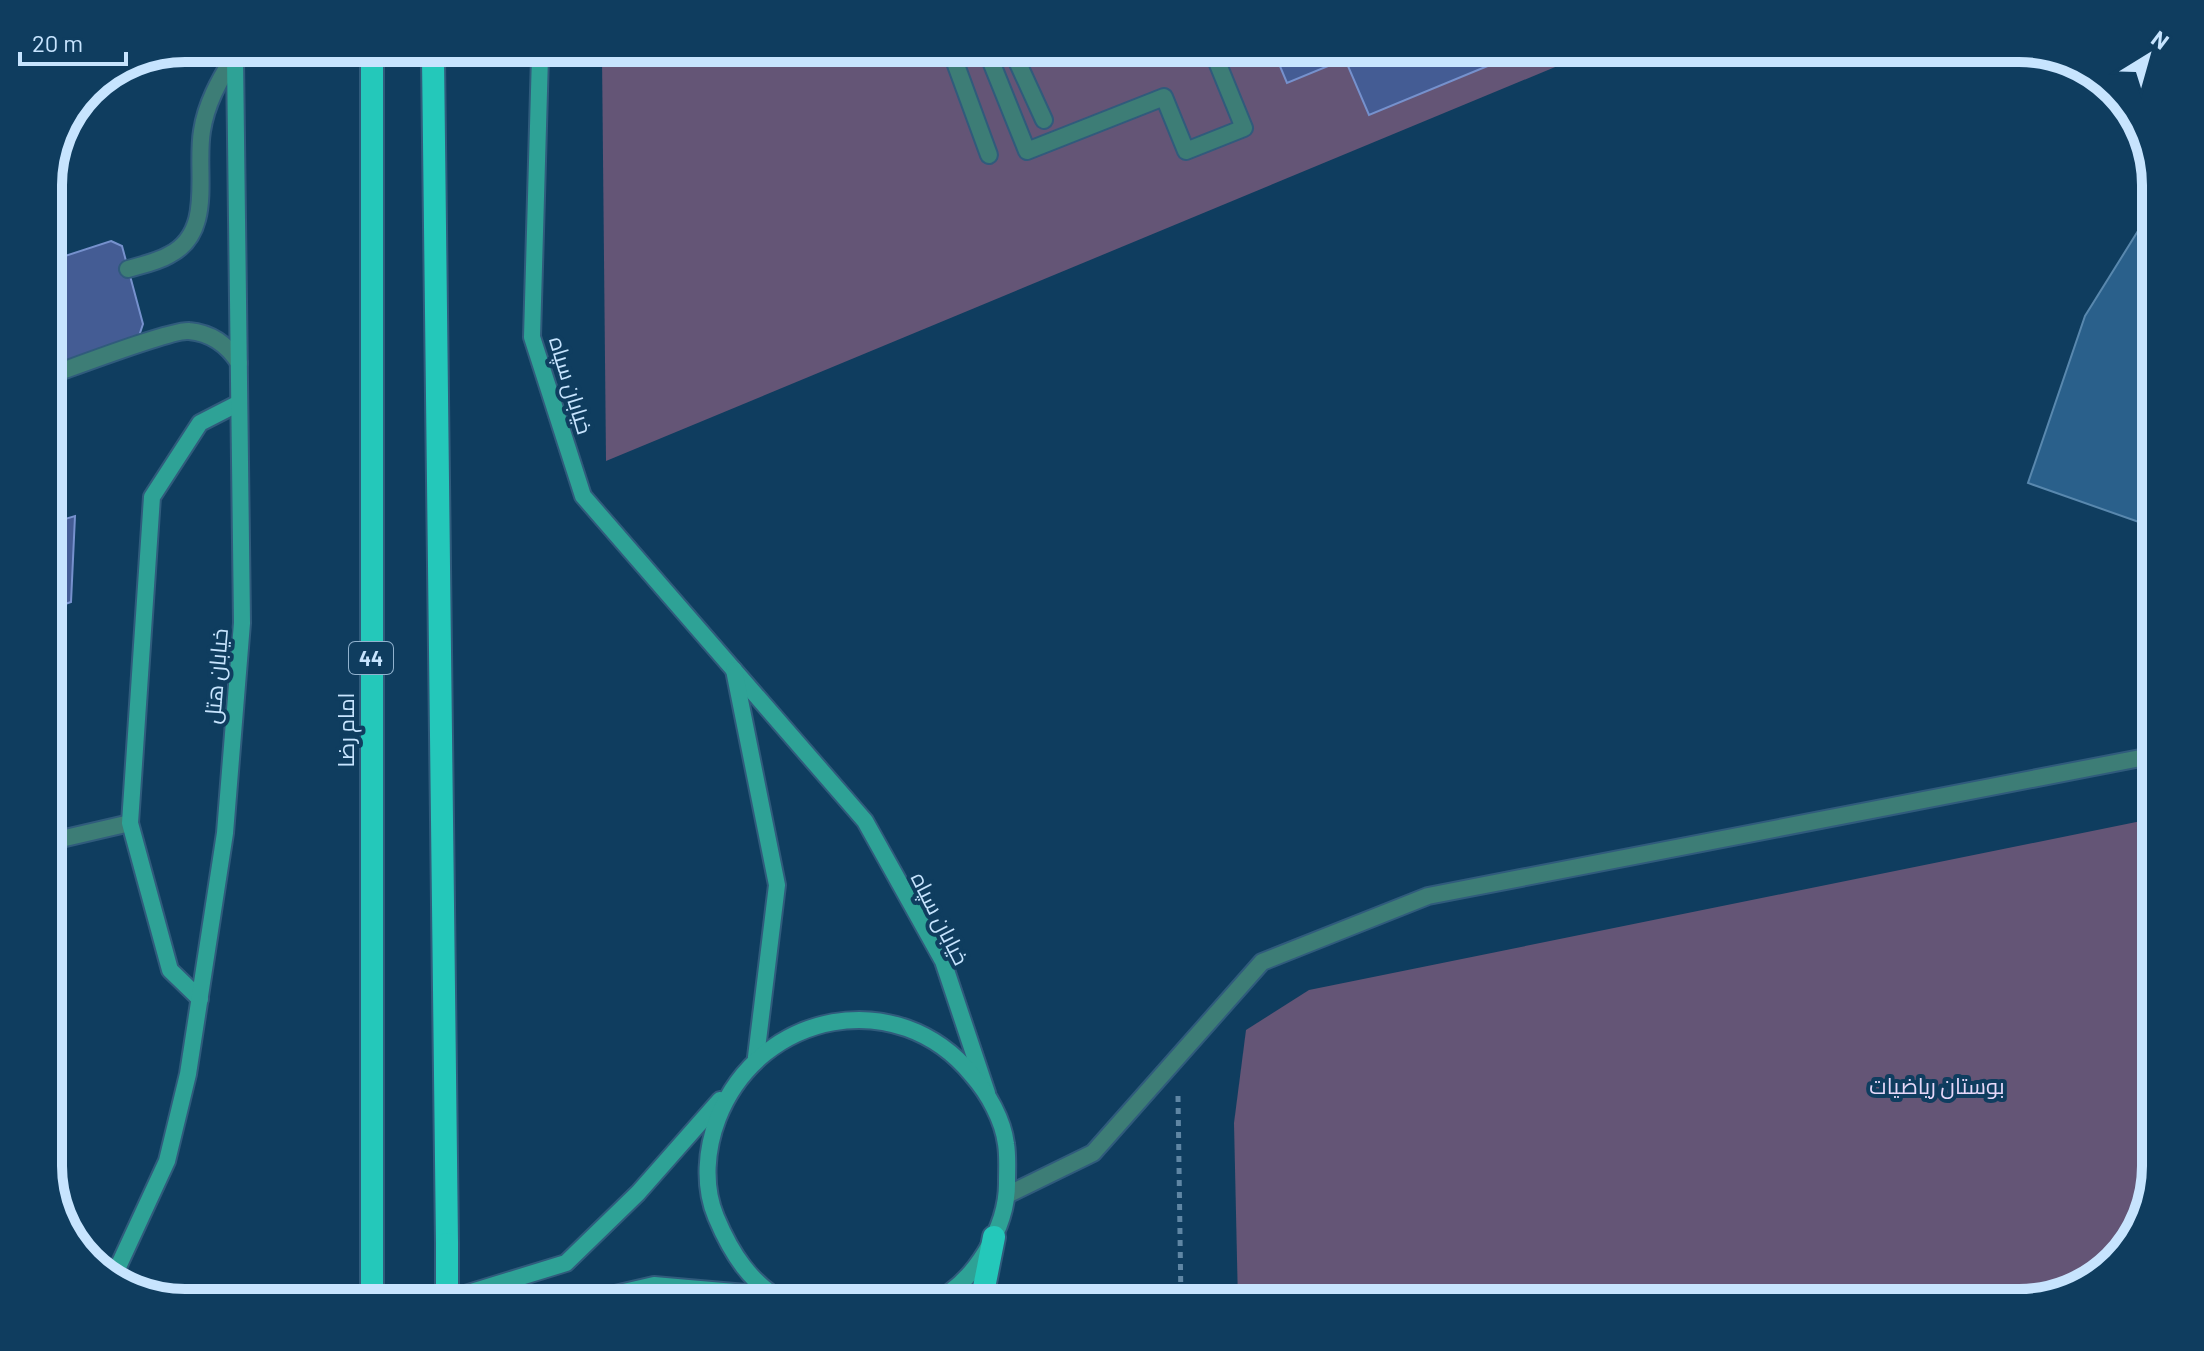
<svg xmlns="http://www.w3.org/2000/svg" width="2204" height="1351" font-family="Barlow,Cairo,sans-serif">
<rect width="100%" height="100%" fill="#0f3d5f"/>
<g fill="#645576">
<path d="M 1596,50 L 606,461 L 602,56 Z"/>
<path d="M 2156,818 L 2156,1167 L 2137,1235 L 2088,1284 L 2020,1303 L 1238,1303 L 1234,1123 L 1246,1030 L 1309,990 Z"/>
</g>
<path fill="#2a608b" stroke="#5988ae" stroke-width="2" d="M 2156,202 L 2156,528 L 2028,483 L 2085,316 Z"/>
<g fill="#445c94" stroke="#7691cd" stroke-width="2">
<path d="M 1524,51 L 1369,115 L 1345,59 L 1287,83 L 1274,52 Z"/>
<path d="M 111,241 L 122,246 L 143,324 L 138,339 L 48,367 L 48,248 L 58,245 L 62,257 Z"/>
<path d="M 75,516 L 71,602 L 48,610 L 48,524 Z"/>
</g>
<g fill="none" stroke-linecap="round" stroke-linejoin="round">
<g stroke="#305b7c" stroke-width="20">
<g id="service">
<path d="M 952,54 L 989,155"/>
<path d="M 988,54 L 1027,151 L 1164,97 L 1186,151 L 1244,128 L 1213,52"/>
<path d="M 1017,61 L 1044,120"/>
<path d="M 128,269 C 142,265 157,262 169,255 C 215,232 195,172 202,131 C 206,104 219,81 233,58"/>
<path d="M 48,376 C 71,368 173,329 189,331 C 211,333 227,344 239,363"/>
</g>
</g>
<g stroke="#305b7c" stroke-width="20">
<g id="minor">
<path d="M 48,842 L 130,823"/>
<path d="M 1007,1195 L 1093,1153 L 1262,962 L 1428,896 L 2156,755"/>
</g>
</g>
<g stroke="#305b7c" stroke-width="20">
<g id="secondary">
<path d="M 540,56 L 532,337 L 583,496 L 865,821 L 943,961 L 987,1093"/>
<path d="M 734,670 L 777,885 L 756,1057"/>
<path d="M 200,999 L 170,970 L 130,823 L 152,497 L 200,423 L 239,403"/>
<path d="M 112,1280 L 167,1161 L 188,1074 L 225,833 L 242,623 L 235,58"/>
<path d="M 439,1302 L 566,1263 L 638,1193 L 720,1100"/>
<path d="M 576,1303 L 654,1285 L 770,1295"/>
<path d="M 787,1303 C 751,1285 731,1253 716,1217 C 703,1186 706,1149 718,1118 C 760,1011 898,984 972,1075 C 988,1093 1003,1120 1006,1144 C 1008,1156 1007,1169 1007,1181 C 1008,1227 974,1284 931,1303"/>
</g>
</g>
<g stroke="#305b7c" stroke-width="26">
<g id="trunk">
<path d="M 372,57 L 372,1303"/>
<path d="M 433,57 L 447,1244"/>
<path d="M 981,1303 L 994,1237"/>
</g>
</g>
<path stroke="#5f86a4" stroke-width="5" stroke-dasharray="6 6" stroke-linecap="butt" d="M 1178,1096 L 1181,1303"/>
<use href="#service" stroke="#3d7d76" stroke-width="16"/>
<use href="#minor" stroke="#3d7d76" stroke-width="16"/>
<use href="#secondary" stroke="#2ea296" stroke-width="16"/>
<use href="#trunk" stroke="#24c8ba" stroke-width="22"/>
<g stroke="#305b7c" stroke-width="26" stroke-linecap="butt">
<path id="trunk-bridge" d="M 447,1244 L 447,1303"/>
</g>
<use href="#trunk-bridge" stroke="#24c8ba" stroke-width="22"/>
</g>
<g text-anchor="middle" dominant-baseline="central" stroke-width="8" stroke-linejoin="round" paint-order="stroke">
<rect fill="#0f3d5f" stroke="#90b2ce" stroke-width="2" x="349" y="642" width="44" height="32" rx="6"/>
<g font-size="20" font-weight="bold" fill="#c7e4fe">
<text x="371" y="658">44</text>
</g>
<g font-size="22" fill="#c7e4fe" stroke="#0f3d5f">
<text transform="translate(572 385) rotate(73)">خیابان سپاه</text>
<text transform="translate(215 676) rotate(-85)">خیابان هتل</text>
<text transform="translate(345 730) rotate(-90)">امام رضا</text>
<text transform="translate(941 918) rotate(63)">خیابان سپاه</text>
</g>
<g font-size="22" fill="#e6d8f9" stroke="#0f3d5f">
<text x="1937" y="1085">بوستان ریاضیات</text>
</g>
</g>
<path d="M0 0H2204V1351H0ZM185 62H2019A123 123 0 0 1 2142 185V1166A123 123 0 0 1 2019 1289H185A123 123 0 0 1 62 1166V185A123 123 0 0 1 185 62Z" fill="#0f3d5f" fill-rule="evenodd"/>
<path fill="none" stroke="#c7e4fe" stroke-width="10" d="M185 62H2019A123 123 0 0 1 2142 185V1166A123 123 0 0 1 2019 1289H185A123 123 0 0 1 62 1166V185A123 123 0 0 1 185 62Z"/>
<g transform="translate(2148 56) rotate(37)" stroke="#0f3d5f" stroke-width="6" paint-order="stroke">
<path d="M0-6L14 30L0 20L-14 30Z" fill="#c7e4fe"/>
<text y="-12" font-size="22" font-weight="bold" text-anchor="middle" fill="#c7e4fe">N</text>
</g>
<path d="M20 52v12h106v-12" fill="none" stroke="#c7e4fe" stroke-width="4"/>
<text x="32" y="52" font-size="24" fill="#c7e4fe" stroke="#0f3d5f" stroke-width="6" paint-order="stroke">20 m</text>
</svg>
